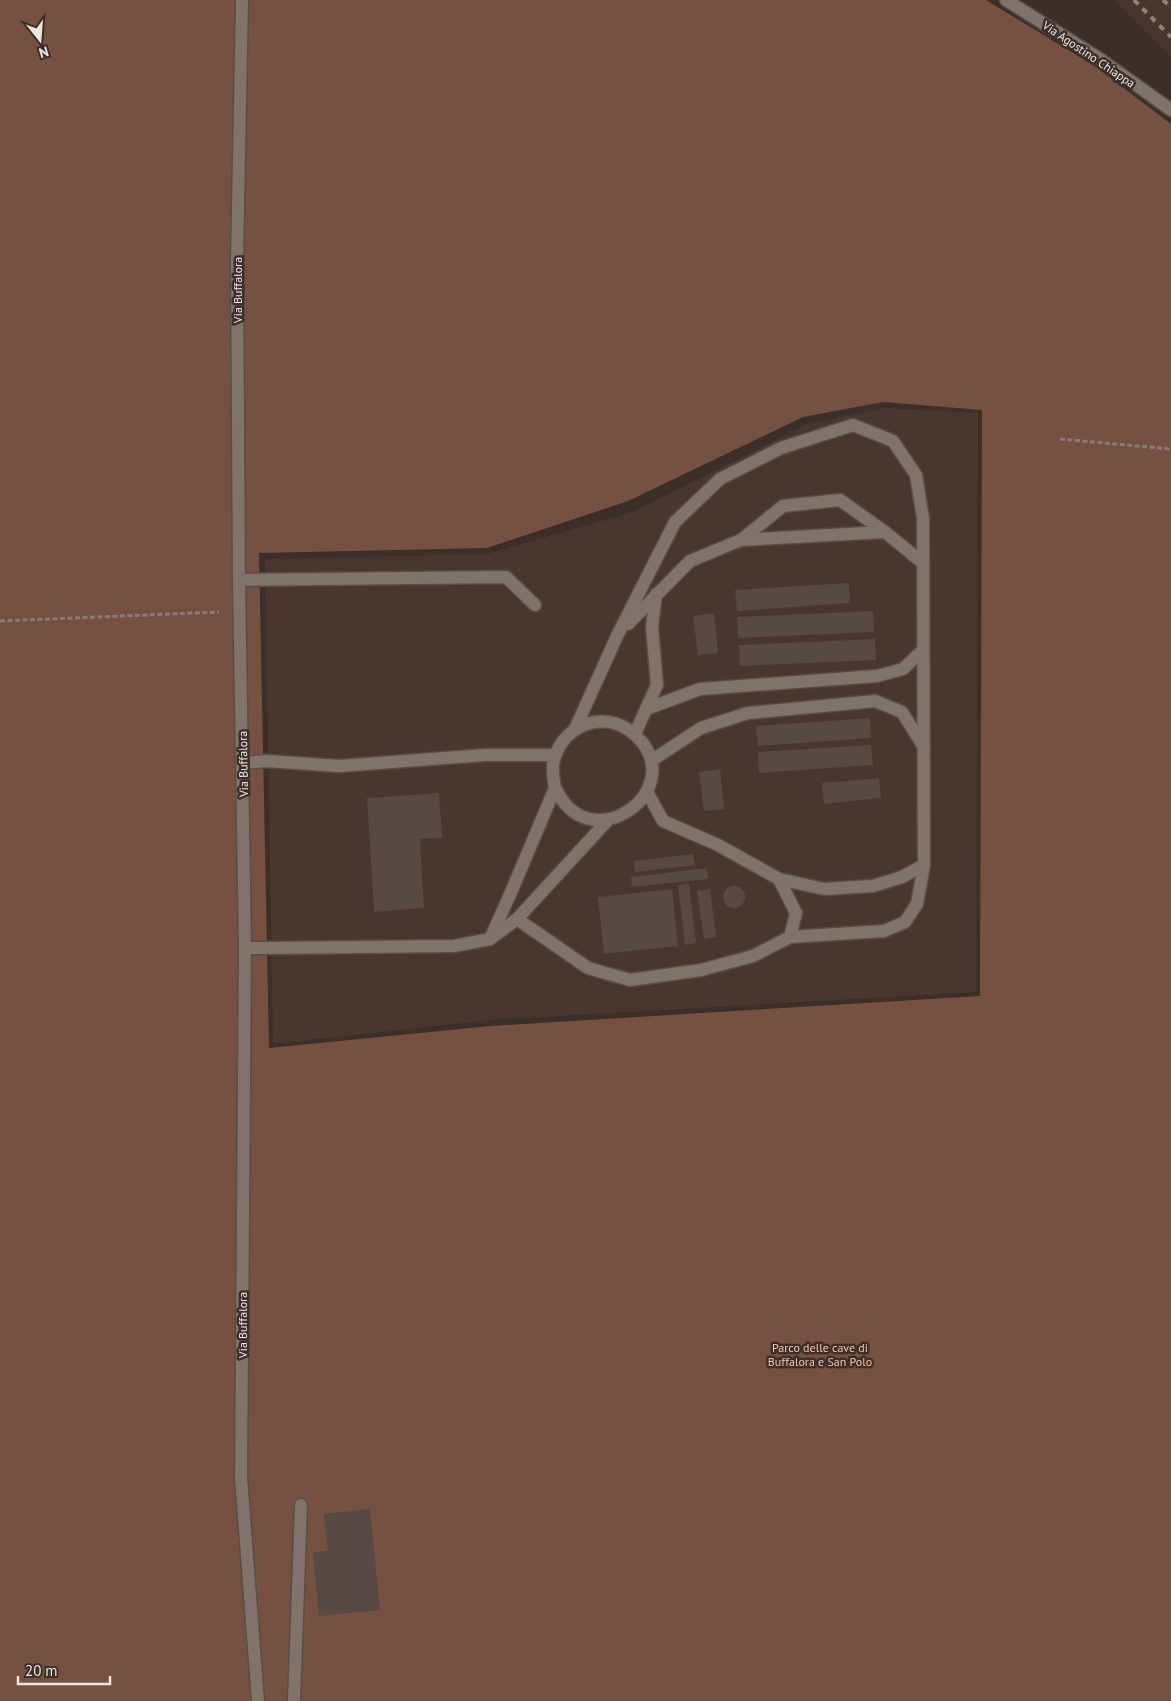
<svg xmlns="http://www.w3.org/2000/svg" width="1171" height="1701" font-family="'PT Sans',sans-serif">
<rect width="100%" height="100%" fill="#3c2f2a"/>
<g fill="#49362f">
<path d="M 1114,0 L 1171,0 L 1171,57 Z"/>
<path d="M 884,408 L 978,413 L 976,992 L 490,1020 L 273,1044 L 265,559 L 487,554 L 633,512 L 807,424 Z"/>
</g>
<path fill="#765142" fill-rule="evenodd" d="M 0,0 L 986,0 L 1096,67 L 1171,124 L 1171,1701 L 0,1701 ZM 883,402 L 982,410 L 980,996 L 491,1026 L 269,1048 L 259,553 L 487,548 L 628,501 L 803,417 Z"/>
<g fill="#584944">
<path d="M 849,583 L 850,603 L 737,611 L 735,590 Z"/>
<path d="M 873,611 L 874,632 L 738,638 L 737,617 Z"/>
<path d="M 714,613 L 718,653 L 698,655 L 693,616 Z"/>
<path d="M 875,639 L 876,660 L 740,666 L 739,645 Z"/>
<path d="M 870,718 L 871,738 L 758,746 L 756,726 Z"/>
<path d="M 871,745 L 873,765 L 759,773 L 758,752 Z"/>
<path d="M 720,769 L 724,809 L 704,811 L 699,772 Z"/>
<path d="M 879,778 L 881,798 L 824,804 L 822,783 Z"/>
<path d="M 439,793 L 442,838 L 420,839 L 424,908 L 374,912 L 367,798 Z"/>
<path d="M 693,854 L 695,865 L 635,872 L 634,861 Z"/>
<path d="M 707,868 L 708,879 L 632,887 L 631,877 Z"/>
<path d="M 689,884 L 696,943 L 685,945 L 678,885 Z"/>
<circle cx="734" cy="897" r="11"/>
<path d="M 672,889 L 678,946 L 604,954 L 598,897 Z"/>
<path d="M 710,889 L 716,937 L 704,939 L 697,891 Z"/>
<path d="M 370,1509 L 380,1610 L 319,1616 L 313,1552 L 328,1551 L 324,1514 Z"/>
</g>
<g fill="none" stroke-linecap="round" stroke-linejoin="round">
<g stroke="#584d48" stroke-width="15">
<g id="service">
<path d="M 741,540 L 783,506 L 840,500 L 885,532"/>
<path d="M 239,580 L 506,577 L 535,605"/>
<path d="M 628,624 L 690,561 L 741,540 L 885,532 L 923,563"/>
<path d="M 646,709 L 657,685 L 652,627 L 656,594"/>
<path d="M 575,729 L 618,634 L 675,522 L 720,479 L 781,448 L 853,425 L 893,441 L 916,475 L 923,518 L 924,865 L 917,904 L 905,922 L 884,931 L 790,937"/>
<path d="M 635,734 L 646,709 L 700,689 L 877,676 L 903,669 L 923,650"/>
<path d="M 651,761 L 701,728 L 748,713 L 875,701 L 902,712 L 924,747"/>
<path d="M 243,763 L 267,761 L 339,766 L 485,755 L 555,755"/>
<path d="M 779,879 L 824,889 L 873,886 L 902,877 L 924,865"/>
<path d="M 517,919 L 588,968 L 630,980 L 701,970 L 753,956 L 790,937 L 796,913 L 779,879 L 718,845 L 663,821 L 647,792"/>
<path d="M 490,939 L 512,890 L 555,788 C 553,776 551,765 556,754 C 565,730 590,717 614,723 C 626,726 634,733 642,742 C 681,792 600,851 563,801 C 560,797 558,792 555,788"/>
<path d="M 272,948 L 454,946 L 490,939 L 517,919 L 608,820"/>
</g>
</g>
<g stroke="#584d48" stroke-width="15">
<g id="minor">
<path d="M 242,0 L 237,261 L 239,580 L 245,948 L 241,1477 L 258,1701"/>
<path d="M 1006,0 L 1100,59 L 1171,110"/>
<path d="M 245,948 L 272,948"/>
<path d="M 294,1701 L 301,1505"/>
</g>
</g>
<g stroke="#887d79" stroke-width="3" stroke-dasharray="5 2.5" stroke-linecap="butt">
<path d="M 1060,439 L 1171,449"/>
<path d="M 0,621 L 219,612"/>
</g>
<use href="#service" stroke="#82726c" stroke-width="12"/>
<use href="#minor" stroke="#82726c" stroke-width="12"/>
<g stroke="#8d827e" stroke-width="4" stroke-dasharray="6 6" stroke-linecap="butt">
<path d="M 1134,0 L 1171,37"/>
<path d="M 1163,0 L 1171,7"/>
</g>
</g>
<g text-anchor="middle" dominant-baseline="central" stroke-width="5" stroke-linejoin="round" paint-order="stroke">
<g font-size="12" fill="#eee5e2" stroke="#3c2f2a">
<text transform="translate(1089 54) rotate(34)">Via Agostino Chiappa</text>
<text transform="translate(237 290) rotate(-90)">Via Buffalora</text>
<text transform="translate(243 764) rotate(-91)">Via Buffalora</text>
<text transform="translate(242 1325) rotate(-90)">Via Buffalora</text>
</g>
<g font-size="12" fill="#fec2ab" stroke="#3c2f2a">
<text x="820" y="1347">Parco delle cave di<tspan x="820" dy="14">Buffalora e San Polo</tspan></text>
</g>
</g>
<g transform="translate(40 40) rotate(163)" stroke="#3c2f2a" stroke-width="4" paint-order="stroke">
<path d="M0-4L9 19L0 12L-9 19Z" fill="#eee5e2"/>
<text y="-8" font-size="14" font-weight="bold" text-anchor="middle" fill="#eee5e2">N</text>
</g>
<path d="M18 1676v8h92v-8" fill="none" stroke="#eee5e2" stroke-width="2.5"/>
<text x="25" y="1676" font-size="15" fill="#eee5e2" stroke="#3c2f2a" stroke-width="4" paint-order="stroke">20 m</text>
</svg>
